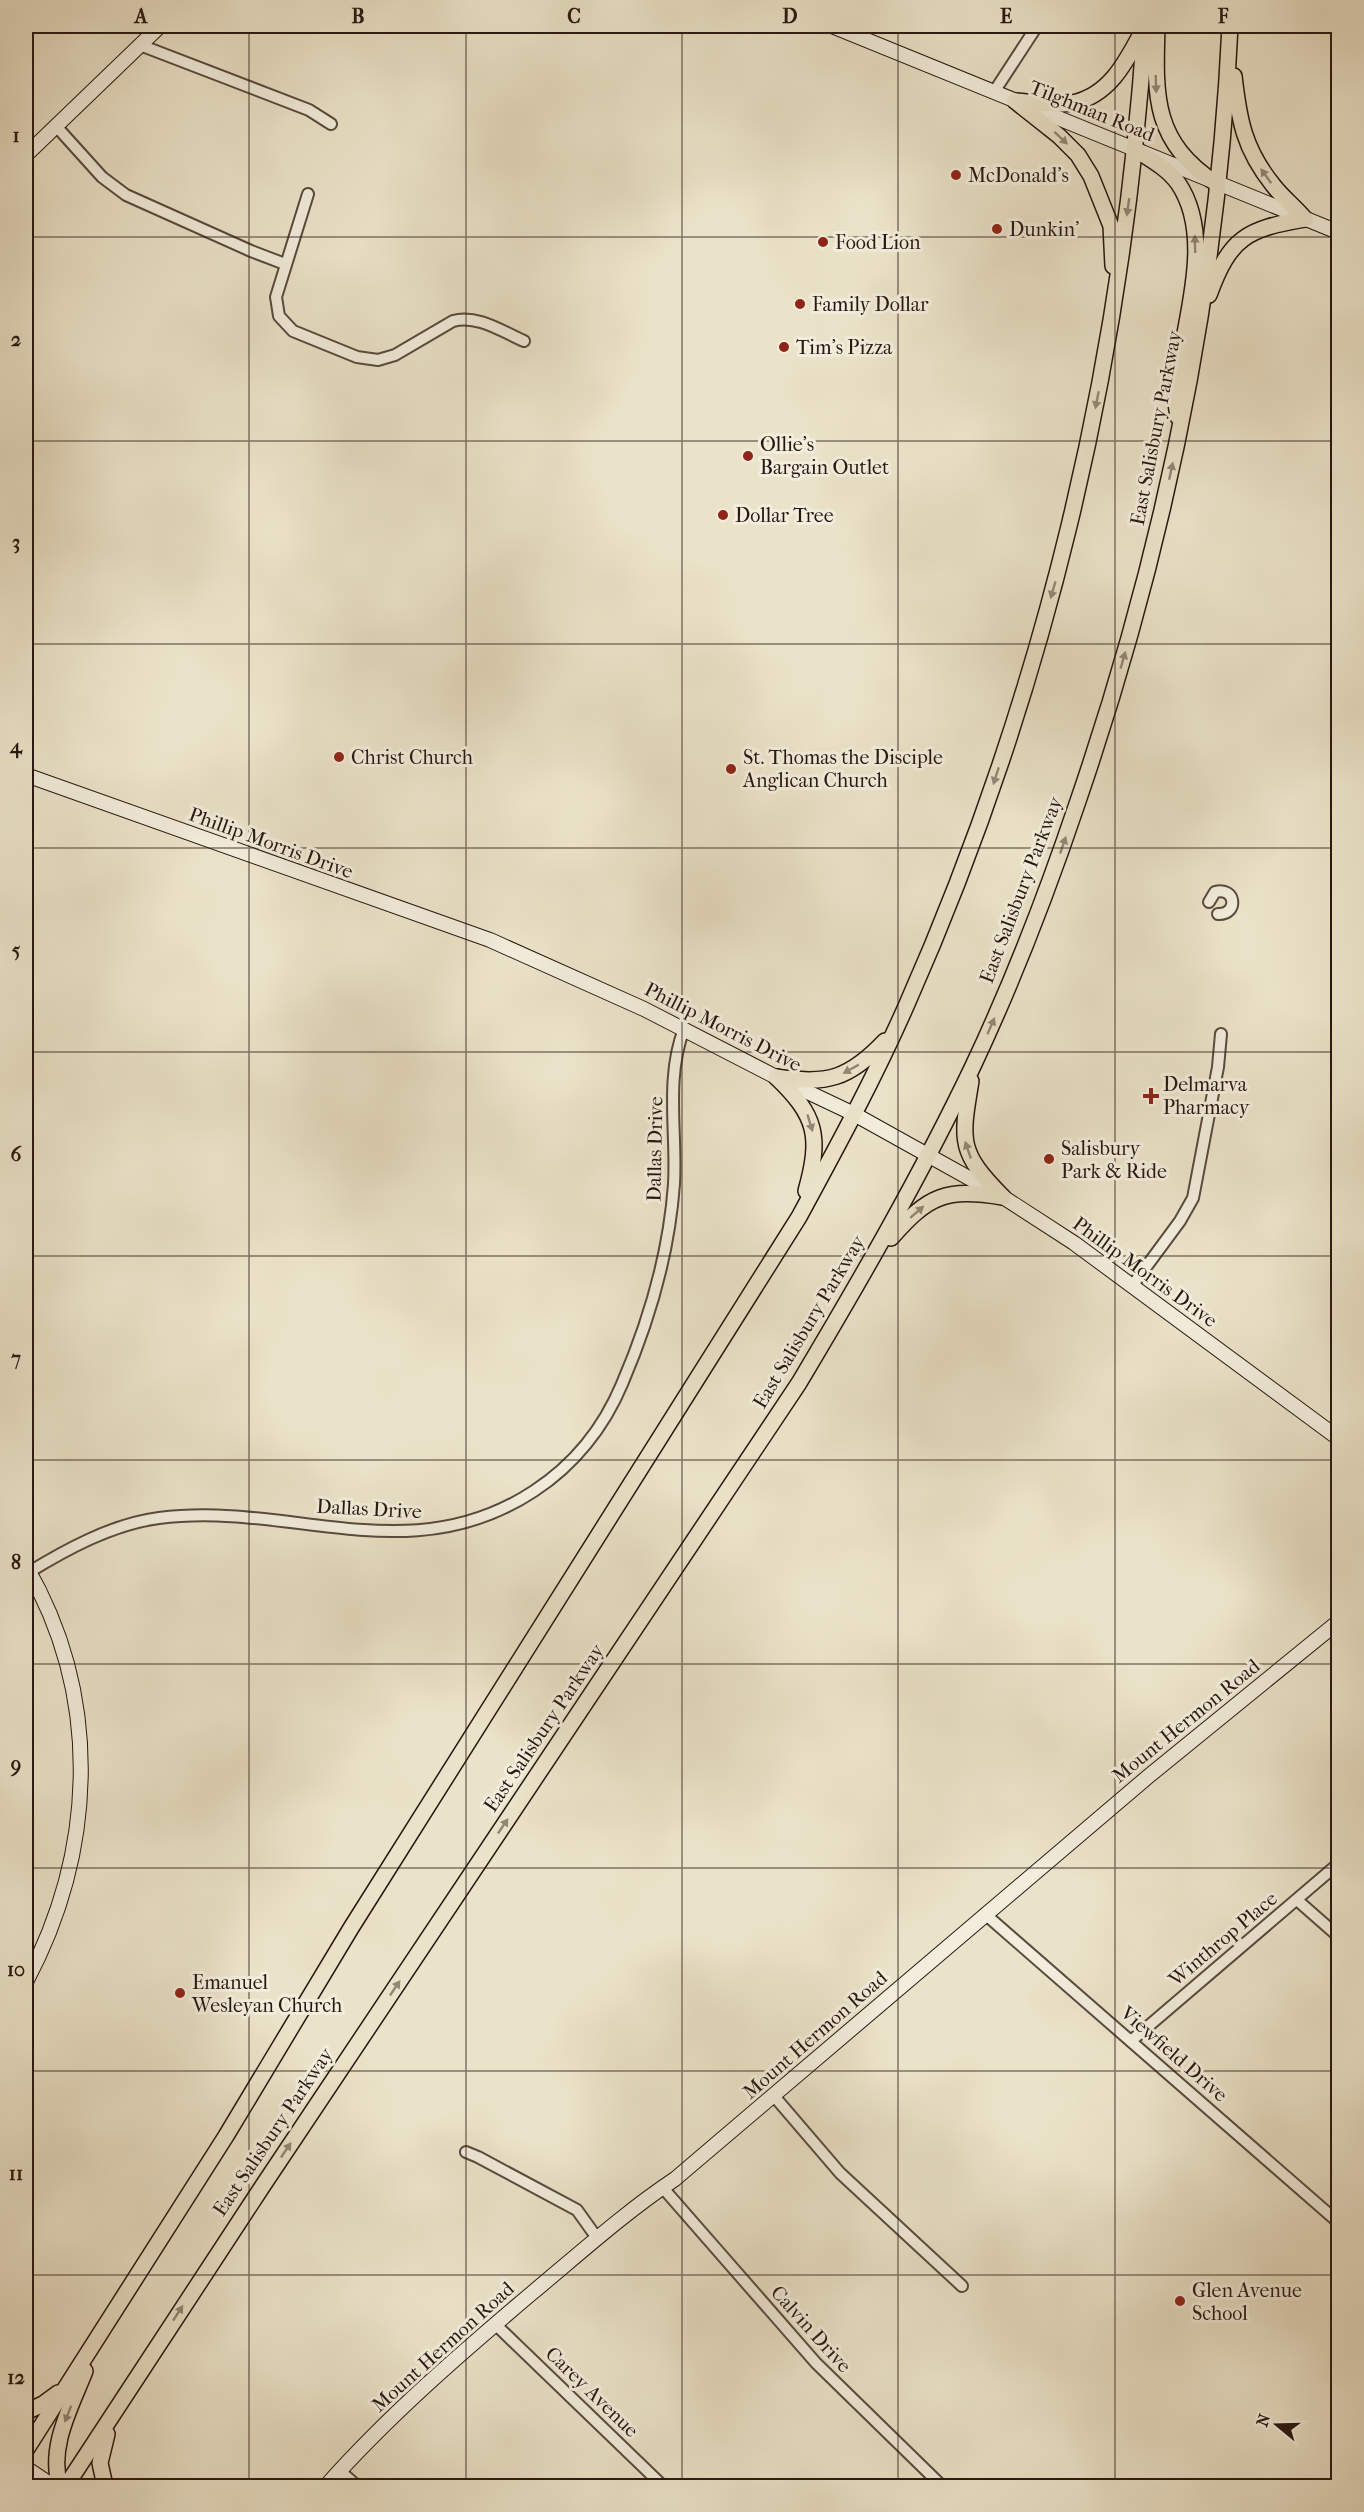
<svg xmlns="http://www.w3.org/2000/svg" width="1364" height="2512" font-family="'IM FELL French Canon',serif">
<rect width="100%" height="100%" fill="#ebe3c9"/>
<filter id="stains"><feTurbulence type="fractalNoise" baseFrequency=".00333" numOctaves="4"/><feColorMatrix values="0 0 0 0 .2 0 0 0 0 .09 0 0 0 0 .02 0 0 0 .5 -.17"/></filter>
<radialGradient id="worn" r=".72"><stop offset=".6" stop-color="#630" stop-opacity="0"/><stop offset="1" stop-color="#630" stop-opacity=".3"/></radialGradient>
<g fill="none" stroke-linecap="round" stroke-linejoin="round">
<g stroke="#584a3f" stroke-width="14">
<g id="street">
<path d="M 140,45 L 309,110 L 331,124"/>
<path d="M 994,92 L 1037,26"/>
<path d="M 56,126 L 102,177 L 126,195 L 251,251 L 285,264"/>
<path d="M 308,194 L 276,297 L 279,316 L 293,331 L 357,357 L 378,360 L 395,355 L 453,321 C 477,314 503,332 524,341"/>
<path d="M 1209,902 L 1215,892 C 1236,886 1239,915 1218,914"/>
<path d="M 1132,1286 L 1180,1221 L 1193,1198 L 1218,1067 L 1221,1034"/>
<path d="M 26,1574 C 65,1550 112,1524 159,1518 C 291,1501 410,1573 534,1491 C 574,1465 604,1427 622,1384 C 650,1319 669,1254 674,1184 C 677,1133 665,1078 684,1029"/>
<path d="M 1297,1900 L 1338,1936"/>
<path d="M 985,1914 L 1338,2222"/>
<path d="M 1131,2041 L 1338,1864"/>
<path d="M 774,2096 L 840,2173 L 962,2286"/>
<path d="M 466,2152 L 478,2157 L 577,2210 L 597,2238"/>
<path d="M 663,2188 L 816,2363 L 942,2486"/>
<path d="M 495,2324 L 663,2486"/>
<path d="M 340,2471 L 357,2486"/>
</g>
</g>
<g stroke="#271711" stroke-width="16">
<g id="secondary">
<path d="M 832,26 L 1338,232"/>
<path d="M 26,155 L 160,26"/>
<path d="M 26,775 L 490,940 L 644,1009 L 776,1077 L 854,1114 L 1003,1197 L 1074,1243 L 1338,1438"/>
<path d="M 26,1566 C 102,1697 96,1850 26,1982"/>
<path d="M 26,2468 L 53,2486"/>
<path d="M 326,2486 C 388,2416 461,2353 532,2293 C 579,2254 624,2213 675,2179 L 1150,1775 L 1338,1622"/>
</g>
</g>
<g stroke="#271711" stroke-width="18">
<g id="primary">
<path d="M 1157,26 C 1155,95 1152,142 1217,184"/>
<path d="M 1234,76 C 1239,120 1244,149 1273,185 C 1282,197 1295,207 1305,219"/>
<path d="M 1015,101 L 1059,136 L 1078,155 L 1091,176 L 1111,226 L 1113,266"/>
<path d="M 1015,101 C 1033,102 1055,106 1072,103 C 1109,96 1126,62 1142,32"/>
<path d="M 1135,149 C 1150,159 1167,168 1178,183 C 1210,230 1191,298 1182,349 C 1177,375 1173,391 1178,417"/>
<path d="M 1209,295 C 1230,237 1247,229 1305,219"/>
<path d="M 776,1077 C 817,1116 821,1137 806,1191"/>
<path d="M 776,1077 C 827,1085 849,1079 885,1041"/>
<path d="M 971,1081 C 961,1141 958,1152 1003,1197"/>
<path d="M 891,1238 C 929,1195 945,1188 1003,1197"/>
<path d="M 26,2412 L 43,2404 L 58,2393"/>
<path d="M 26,2450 L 226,2136 L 351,1928 L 799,1217 C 837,1147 875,1077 907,1004 C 1044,695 1123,363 1145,26"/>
<path d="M 26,2478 L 29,2486"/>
<path d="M 60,2486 C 48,2447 71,2407 85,2371"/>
<path d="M 66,2486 L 262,2187 L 799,1383 C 861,1279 921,1175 973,1066 C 1013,981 1047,893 1077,804 C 1163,554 1218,290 1230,26"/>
<path d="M 105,2486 L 100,2463 L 107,2434"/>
</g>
</g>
<use href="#street" stroke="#f2eddc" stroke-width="10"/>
<use href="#secondary" stroke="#f2eddc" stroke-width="14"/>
<use href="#primary" stroke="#ebe3c9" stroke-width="15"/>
</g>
<defs><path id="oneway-solid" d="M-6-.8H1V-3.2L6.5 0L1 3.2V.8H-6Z" transform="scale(1.5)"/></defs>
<g fill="#938776">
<use href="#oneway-solid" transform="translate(1156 84) rotate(88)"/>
<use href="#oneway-solid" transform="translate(1061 138) rotate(43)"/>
<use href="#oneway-solid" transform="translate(1266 176) rotate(-126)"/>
<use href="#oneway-solid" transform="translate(1128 207) rotate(98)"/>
<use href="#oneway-solid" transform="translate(1195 244) rotate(-91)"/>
<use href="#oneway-solid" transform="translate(1097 400) rotate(101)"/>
<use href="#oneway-solid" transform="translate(1171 471) rotate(-78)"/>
<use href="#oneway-solid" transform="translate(1053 590) rotate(106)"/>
<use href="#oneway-solid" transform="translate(1123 660) rotate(-74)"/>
<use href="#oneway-solid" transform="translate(996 776) rotate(108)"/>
<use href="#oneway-solid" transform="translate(1063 845) rotate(-71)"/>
<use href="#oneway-solid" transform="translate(991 1026) rotate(-66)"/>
<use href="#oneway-solid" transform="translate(851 1069) rotate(151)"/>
<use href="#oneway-solid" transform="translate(810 1123) rotate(73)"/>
<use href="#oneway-solid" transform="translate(968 1150) rotate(-109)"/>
<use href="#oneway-solid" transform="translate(917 1212) rotate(-41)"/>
<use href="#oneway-solid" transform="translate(503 1826) rotate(-56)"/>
<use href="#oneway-solid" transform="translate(395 1988) rotate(-56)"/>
<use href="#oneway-solid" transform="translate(286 2150) rotate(-56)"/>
<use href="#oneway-solid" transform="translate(178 2313) rotate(-57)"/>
<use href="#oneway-solid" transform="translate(68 2414) rotate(111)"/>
</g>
<path fill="none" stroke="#271711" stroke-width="1.5" stroke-opacity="0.55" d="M 249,26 L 249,2486M 466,26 L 466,2486M 682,26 L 682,2486M 898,26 L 898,2486M 1115,26 L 1115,2486M 26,237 L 1338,237M 26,441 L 1338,441M 26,644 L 1338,644M 26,848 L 1338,848M 26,1052 L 1338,1052M 26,1256 L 1338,1256M 26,1460 L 1338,1460M 26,1664 L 1338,1664M 26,1868 L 1338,1868M 26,2071 L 1338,2071M 26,2275 L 1338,2275"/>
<g fill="#8f2418" stroke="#f2eddc" stroke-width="2">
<circle cx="956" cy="175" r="6"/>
<circle cx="997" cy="229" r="6"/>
<circle cx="823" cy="242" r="6"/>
<circle cx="800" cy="304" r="6"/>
<circle cx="784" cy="347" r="6"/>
<circle cx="748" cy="456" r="6"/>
<circle cx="723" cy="515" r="6"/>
<circle cx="339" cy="757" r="6"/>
<circle cx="731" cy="769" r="6"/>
<path d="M1148 1087h6v6h6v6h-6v6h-6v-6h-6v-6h6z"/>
<circle cx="1049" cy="1159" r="6"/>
<circle cx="180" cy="1993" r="6"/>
<circle cx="1180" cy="2301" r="6"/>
</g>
<g text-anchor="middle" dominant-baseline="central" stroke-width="6" stroke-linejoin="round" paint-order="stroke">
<g font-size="20" fill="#271711" stroke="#f2eddc">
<text transform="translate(1092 111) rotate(22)">Tilghman Road</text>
<text transform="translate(1156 428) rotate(-79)">East Salisbury Parkway</text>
<text transform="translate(271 843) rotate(20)">Phillip Morris Drive</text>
<text transform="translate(1021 890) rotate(-69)">East Salisbury Parkway</text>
<text transform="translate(723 1027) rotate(27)">Phillip Morris Drive</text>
<text transform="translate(655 1149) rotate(-89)">Dallas Drive</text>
<text transform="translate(1145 1272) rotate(36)">Phillip Morris Drive</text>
<text transform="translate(809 1322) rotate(-59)">East Salisbury Parkway</text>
<text transform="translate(369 1509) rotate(3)">Dallas Drive</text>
<text transform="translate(1186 1721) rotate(-39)">Mount Hermon Road</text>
<text transform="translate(544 1728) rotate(-56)">East Salisbury Parkway</text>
<text transform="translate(1223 1939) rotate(-40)">Winthrop Place</text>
<text transform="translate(815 2035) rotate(-41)">Mount Hermon Road</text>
<text transform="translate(1174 2054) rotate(41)">Viewfield Drive</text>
<text transform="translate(273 2132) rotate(-56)">East Salisbury Parkway</text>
<text transform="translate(811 2329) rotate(48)">Calvin Drive</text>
<text transform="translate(443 2347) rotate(-42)">Mount Hermon Road</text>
<text transform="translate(592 2392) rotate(44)">Carey Avenue</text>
</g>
<g font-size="20" fill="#271711" stroke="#f2eddc" text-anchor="start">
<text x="968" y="175">McDonald's</text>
<text x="1009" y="229">Dunkin'</text>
<text x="835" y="242">Food Lion</text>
<text x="812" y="304">Family Dollar</text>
<text x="796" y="347">Tim's Pizza</text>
<text x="760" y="444">Ollie's<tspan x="760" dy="23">Bargain Outlet</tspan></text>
<text x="735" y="515">Dollar Tree</text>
<text x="351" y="757">Christ Church</text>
<text x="743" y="757">St. Thomas the Disciple<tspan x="743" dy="23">Anglican Church</tspan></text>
<text x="1163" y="1084">Delmarva<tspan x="1163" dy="23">Pharmacy</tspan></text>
<text x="1061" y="1148">Salisbury<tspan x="1061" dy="23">Park &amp; Ride</tspan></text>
<text x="192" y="1982">Emanuel<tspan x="192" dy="23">Wesleyan Church</tspan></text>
<text x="1192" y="2290">Glen Avenue<tspan x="1192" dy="23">School</tspan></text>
</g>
</g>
<rect width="1364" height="2512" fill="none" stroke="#ebe3c9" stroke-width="66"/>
<g transform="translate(1277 2425) rotate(289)" stroke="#f2eddc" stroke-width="4.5" paint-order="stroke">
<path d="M0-4.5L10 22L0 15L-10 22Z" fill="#271711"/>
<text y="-9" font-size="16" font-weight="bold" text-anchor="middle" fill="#271711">N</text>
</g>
<rect x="33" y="33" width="1298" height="2446" fill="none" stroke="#271711" stroke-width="2"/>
<g font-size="20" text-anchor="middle" font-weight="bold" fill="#271711">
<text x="141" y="23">A</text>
<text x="358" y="23">B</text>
<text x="574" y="23">C</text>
<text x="790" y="23">D</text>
<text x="1006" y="23">E</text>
<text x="1223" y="23">F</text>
<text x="16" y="142">1</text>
<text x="16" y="346">2</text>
<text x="16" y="549">3</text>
<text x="16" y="753">4</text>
<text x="16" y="957">5</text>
<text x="16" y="1161">6</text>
<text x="16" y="1365">7</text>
<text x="16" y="1569">8</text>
<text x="16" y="1772">9</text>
<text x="16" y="1976">10</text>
<text x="16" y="2180">11</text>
<text x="16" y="2384">12</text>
</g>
<rect width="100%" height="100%" filter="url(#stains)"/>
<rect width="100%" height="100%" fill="url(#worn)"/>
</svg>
